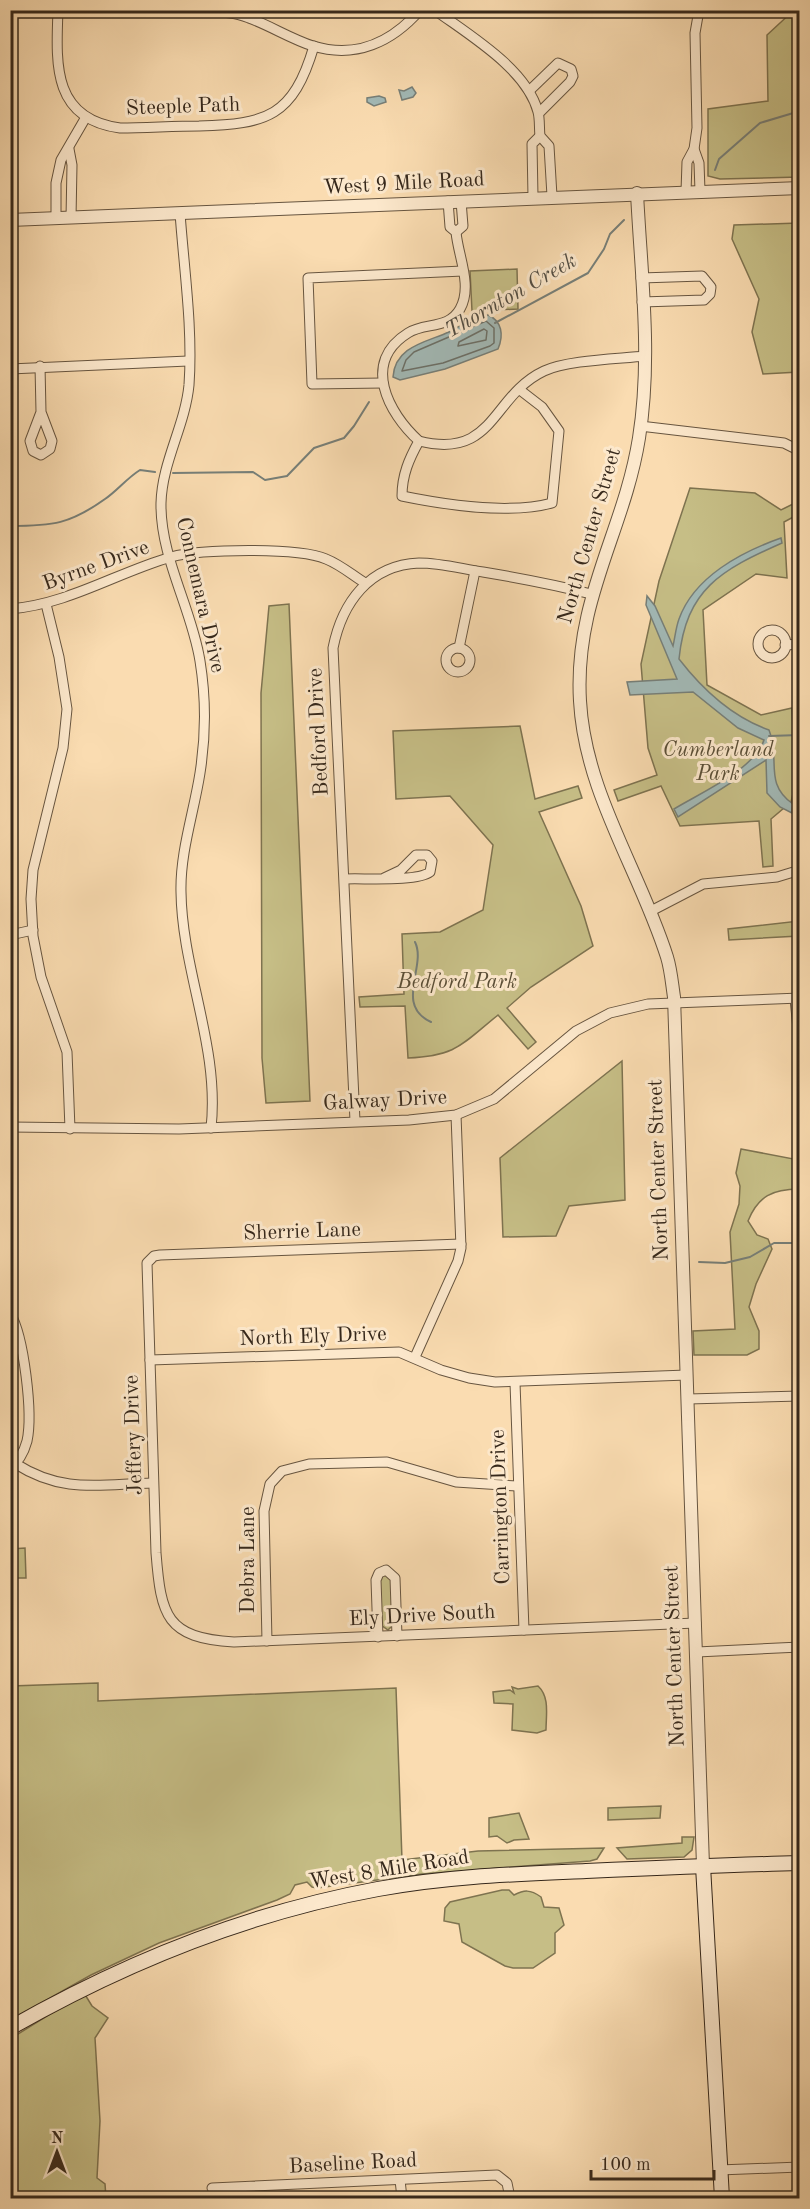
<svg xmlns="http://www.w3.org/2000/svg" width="810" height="2209" font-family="'Old Standard TT',serif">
<rect width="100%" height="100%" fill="#fadcb1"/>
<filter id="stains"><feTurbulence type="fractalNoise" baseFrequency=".00333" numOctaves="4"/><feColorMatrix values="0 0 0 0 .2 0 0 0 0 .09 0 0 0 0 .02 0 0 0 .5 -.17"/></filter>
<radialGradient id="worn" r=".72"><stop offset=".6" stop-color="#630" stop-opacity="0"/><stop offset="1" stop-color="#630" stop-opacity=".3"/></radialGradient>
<g fill="#c6be86" stroke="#7e7350" stroke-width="1.5">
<path d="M 794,10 L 800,11 L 799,177 L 720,179 L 708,176 L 708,109 L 768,101 L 767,35 Z"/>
<path d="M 799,223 L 799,372 L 763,374 L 752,332 L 759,299 L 732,239 L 734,225 Z"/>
<path d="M 517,269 L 518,309 L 472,311 L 470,271 Z"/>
<path d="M 690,488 L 755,493 L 781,510 L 799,501 L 799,514 L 784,522 L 787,578 L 756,574 L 703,610 L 707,685 L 761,715 L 792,708 L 796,782 L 791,802 L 771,819 L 773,866 L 763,867 L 759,821 L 680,826 L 661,786 L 618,801 L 614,790 L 657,775 L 648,748 L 641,664 L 659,581 Z"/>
<path d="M 289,604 L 310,1101 L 266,1103 L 262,1058 L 261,693 L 269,606 Z"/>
<path d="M 520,726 L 535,799 L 578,786 L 582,798 L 539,812 L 581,906 L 593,946 L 531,987 L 507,1008 L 536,1042 L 528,1049 L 498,1015 C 462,1044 457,1056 408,1058 L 405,1006 L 360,1007 L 359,997 L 404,994 L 402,934 L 440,932 L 483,910 L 493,845 L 450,796 L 396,799 L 393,731 Z"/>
<path d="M 799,921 L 799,936 L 729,940 L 728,929 Z"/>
<path d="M 622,1061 L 625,1200 L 569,1206 L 556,1236 L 503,1237 L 500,1158 Z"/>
<path d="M 741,1149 L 799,1160 L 799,1189 C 773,1189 758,1196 748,1221 L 757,1235 L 768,1239 L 772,1249 L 756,1284 L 749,1307 L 759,1331 L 759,1349 L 747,1355 L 694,1355 L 693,1331 L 735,1329 L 730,1232 L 739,1204 L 740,1186 L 736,1173 Z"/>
<path d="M 25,1548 L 26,1578 L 11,1578 L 11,1549 Z"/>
<path d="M 387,1574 L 391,1580 L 393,1625 L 388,1630 L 381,1625 L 380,1578 Z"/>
<path d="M 98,1683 L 98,1701 L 396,1688 L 402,1860 L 478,1851 L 604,1848 L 597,1859 L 590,1861 L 422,1874 L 317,1888 L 312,1887 L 307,1882 L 295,1885 L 290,1894 L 277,1900 L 159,1943 L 91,1975 L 11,2020 L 11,1686 Z"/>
<path d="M 512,1687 L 518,1689 L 538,1686 C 550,1697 546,1715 546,1730 L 537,1733 L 512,1730 L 513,1704 L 494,1703 L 493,1692 L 510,1690 L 514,1693 Z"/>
<path d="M 661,1806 L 660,1818 L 608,1820 L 608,1808 Z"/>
<path d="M 519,1813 L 529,1839 L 514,1840 L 507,1843 L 497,1836 L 489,1837 L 489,1818 Z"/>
<path d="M 682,1837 L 694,1837 L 692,1850 L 684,1857 L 627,1859 L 617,1848 L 682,1843 Z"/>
<path d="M 502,1890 L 509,1890 L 514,1895 C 524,1890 530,1889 541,1897 L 544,1907 L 559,1908 L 564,1925 L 555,1933 L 555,1953 L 533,1968 L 513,1968 L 505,1966 L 462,1942 L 459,1924 L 444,1921 L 445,1908 L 450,1902 Z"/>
<path d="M 84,1993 L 92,2006 L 108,2018 L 95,2038 L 100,2121 L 97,2178 L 105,2184 L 106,2198 L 11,2198 L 10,2039 Z"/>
</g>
<g fill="#a2b9b6" stroke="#777f78" stroke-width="1.5">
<path d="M 412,87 L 416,93 L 413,97 L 402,100 L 399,90 L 404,91 Z"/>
<path d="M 379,96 L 385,98 L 386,102 L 374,106 L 367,102 L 367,98 Z"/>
<path d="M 488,315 C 502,321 504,335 498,349 L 445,369 L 400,380 L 393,377 C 395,346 427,342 449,332 C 462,326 472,315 488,315 Z"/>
<path d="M 781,538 L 782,543 C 721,570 686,589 679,659 C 703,690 732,717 769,730 C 781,759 763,783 793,804 L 792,813 L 780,807 L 767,793 L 766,760 L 678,817 L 674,809 C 700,793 755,769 764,740 L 738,728 L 693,692 L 630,695 L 627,682 L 677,679 L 646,605 L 647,596 L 655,606 L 673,646 C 675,637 676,627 679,619 C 694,577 741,552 781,538 Z"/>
</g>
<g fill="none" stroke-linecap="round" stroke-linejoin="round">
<g stroke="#6c7068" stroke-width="1.5">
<path d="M 486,321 L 494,328 L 494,343 L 490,346 L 443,363 L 402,371 L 406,360 L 414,352 Z"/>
<path d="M 484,329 L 487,331 L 486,340 L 458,346 L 459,342 Z"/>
</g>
<g stroke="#777f78" stroke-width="2">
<path d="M 789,10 L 800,16"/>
<path d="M 715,170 L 719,159 L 760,123 L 800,111"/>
<path d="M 495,323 L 588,273 L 604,249 L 610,234 L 624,220"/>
<path d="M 173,473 L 253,472 L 265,480 L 287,476 L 314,448 L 344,438 L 354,426 L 369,402"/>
<path d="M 10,526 C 53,526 70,524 105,499 C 117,491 127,478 140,470 L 155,472"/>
<path d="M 769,736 L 800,735"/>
<path d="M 415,942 C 427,966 394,1005 431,1022"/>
<path d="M 699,1262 L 725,1263 L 750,1257 L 774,1243 L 800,1243"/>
</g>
<g stroke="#675540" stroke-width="11">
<g id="minor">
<path d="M 58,10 C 56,64 52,119 120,128 C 146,128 173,126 199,126 C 267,124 293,117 314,46"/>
<path d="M 185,10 C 206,12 229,10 249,18 C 271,26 291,39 313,46 C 356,59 392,42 420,10"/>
<path d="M 435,10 C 469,35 527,69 538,112 C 540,119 539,128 540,136 L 549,146 L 552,196"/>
<path d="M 529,91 L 558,63 L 571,69 L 573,76 L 570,82 L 539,113"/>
<path d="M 69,149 L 72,165 L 71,218"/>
<path d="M 694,149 L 699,163 L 700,191"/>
<path d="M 686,192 L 687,162 L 694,149 L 697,128 L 695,33 L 699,10"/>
<path d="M 533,197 L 532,144 L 540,136"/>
<path d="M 448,201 L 450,227 L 456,232 C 458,256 473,286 460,309 C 448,330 425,322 408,333 C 361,362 388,413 419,441 C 495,460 491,396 544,371 C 567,360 618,359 645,356"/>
<path d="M 180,213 C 184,269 193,329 189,385 C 185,426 162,462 161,503 C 160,557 192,609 200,661 C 206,698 206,735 200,773 C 194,812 180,852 181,892 C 182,971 220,1048 211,1128"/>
<path d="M 56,218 L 56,183 L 61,160 L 86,117"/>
<path d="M 456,232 L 463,226 L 461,201"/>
<path d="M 641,278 L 702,276 L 711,287 L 710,294 L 704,300 L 642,302"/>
<path d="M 40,366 L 41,412 L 30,441 L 33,451 L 41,455 L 50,449 L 52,441 L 41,412"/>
<path d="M 10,369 L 188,361"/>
<path d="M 383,383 L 312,384 L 308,278 L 463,271"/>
<path d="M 640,426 L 784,443 L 800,451"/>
<path d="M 419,441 C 409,459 402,475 402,496 C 446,505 508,515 552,503 L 559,431 L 542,407 L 520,390"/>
<path d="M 46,604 L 59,657 L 67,709 L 63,748 L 33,870 L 31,899 L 33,936 L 41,977 L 67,1052 L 70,1129"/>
<path d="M 10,609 C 69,604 116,573 171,557 C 201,549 298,547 326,559 C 341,565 352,575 365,583"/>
<circle cx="772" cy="644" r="14"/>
<path d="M 785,645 L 800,644"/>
<circle cx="458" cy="660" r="12"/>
<path d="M 459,648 L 475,571"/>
<path d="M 345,879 C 363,878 417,882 430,872 L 432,861 L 427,855 L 416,855 L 401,870 L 384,878"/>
<path d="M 651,911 L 703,884 L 777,877 L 800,870"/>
<path d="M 10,935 L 33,930"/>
<path d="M 795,998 L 800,1050"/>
<path d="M 800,1103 L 800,1108"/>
<path d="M 355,1121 L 333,648 C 342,603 369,565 419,563 C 441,563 462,569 483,572 C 519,578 556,585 591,594"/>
<path d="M 10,1127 L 179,1129 L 409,1120 L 456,1115 L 494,1099 L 576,1031 L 610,1013 L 648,1004 L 800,998"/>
<path d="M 461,1244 L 160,1255 L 154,1256 L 147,1263 L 156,1553 C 161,1616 166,1638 234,1642 L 696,1623"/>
<path d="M 10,1313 C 24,1336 33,1414 27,1441 C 24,1452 20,1461 10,1468"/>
<path d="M 415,1357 L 458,1261 L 461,1248 L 456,1115"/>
<path d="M 150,1360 L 399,1352 L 441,1370 L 469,1378 L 495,1382 L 687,1375"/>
<path d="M 515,1383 L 524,1630"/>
<path d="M 688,1399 L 800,1396"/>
<path d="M 16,1464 C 63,1494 100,1484 153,1483"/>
<path d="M 378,1637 L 376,1580 L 379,1573 L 386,1570 L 395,1578 L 397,1636"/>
<path d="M 267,1641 L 264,1511 L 270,1484 L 282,1471 L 309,1464 L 387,1462 L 456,1482 L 517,1486"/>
<path d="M 697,1652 L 800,1647"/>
<path d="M 719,2170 L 800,2167"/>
<path d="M 400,2180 L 402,2198"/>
<path d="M 212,2188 L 497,2175 L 507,2183 L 510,2198"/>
</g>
</g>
<g stroke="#675540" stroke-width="14">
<g id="tertiary">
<path d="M 637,193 C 641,274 652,357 639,438 C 624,532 574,599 580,701 C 585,793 640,871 667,957 C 671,970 672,984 674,997 L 703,1866"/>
<path d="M 10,220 L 800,188"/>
</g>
</g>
<g stroke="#36281b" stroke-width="16">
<g id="secondary">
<path d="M 703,1866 L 722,2198"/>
<path d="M 10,2028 C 126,1962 247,1913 378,1889 C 447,1876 517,1874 586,1871 C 657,1868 728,1865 800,1863"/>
</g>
</g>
<use href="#minor" stroke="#fce8cc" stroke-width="9"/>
<use href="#tertiary" stroke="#fce8cc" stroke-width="12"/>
<use href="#secondary" stroke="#fce8cc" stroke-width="14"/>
</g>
<g text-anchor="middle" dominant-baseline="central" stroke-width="6" stroke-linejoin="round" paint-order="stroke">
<g font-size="21" fill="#36281b" stroke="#fce8cc">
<text transform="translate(183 107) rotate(-2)">Steeple Path</text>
<text transform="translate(404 184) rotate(-3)">West 9 Mile Road</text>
<text transform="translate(590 536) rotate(-74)">North Center Street</text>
<text transform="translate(96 566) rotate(-20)">Byrne Drive</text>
<text transform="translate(200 595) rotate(77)">Connemara Drive</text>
<text transform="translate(319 732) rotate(-93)">Bedford Drive</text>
<text transform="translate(385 1101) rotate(-3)">Galway Drive</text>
<text transform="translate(659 1170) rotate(-92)">North Center Street</text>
<text transform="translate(302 1232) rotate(-2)">Sherrie Lane</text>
<text transform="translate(313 1337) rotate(-2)">North Ely Drive</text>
<text transform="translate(134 1435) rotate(-92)">Jeffery Drive</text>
<text transform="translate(501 1507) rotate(-92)">Carrington Drive</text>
<text transform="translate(248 1560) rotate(-90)">Debra Lane</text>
<text transform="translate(422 1616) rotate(-3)">Ely Drive South</text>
<text transform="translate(675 1656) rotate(-92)">North Center Street</text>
<text transform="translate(389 1870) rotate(-9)">West 8 Mile Road</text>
<text transform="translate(353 2164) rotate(-3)">Baseline Road</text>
</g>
<g font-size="21" font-style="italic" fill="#5a4e36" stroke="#fce8cc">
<text x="718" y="750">Cumberland<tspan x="718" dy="24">Park</tspan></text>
<text x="457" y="982">Bedford Park</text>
</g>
<g font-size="22" font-style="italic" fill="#514c42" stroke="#fce8cc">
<text transform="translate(511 296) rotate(-30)">Thornton Creek</text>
</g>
</g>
<rect width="810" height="2209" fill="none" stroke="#fadcb1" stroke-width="36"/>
<rect x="12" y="12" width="786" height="2185" fill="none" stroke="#36281b" stroke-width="3"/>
<rect x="18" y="18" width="774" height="2173" fill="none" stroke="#36281b" stroke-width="1.5"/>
<g transform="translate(57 2152)" stroke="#fce8cc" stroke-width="4.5" paint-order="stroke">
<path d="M0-4.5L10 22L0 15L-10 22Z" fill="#36281b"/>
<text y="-9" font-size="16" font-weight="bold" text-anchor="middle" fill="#36281b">N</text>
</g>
<path d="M591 2170v9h123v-9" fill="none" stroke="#36281b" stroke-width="3"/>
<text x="600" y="2170" font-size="18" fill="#36281b" stroke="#fce8cc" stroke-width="4.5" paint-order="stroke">100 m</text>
<rect width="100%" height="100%" filter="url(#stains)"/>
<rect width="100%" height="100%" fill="url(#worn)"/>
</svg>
